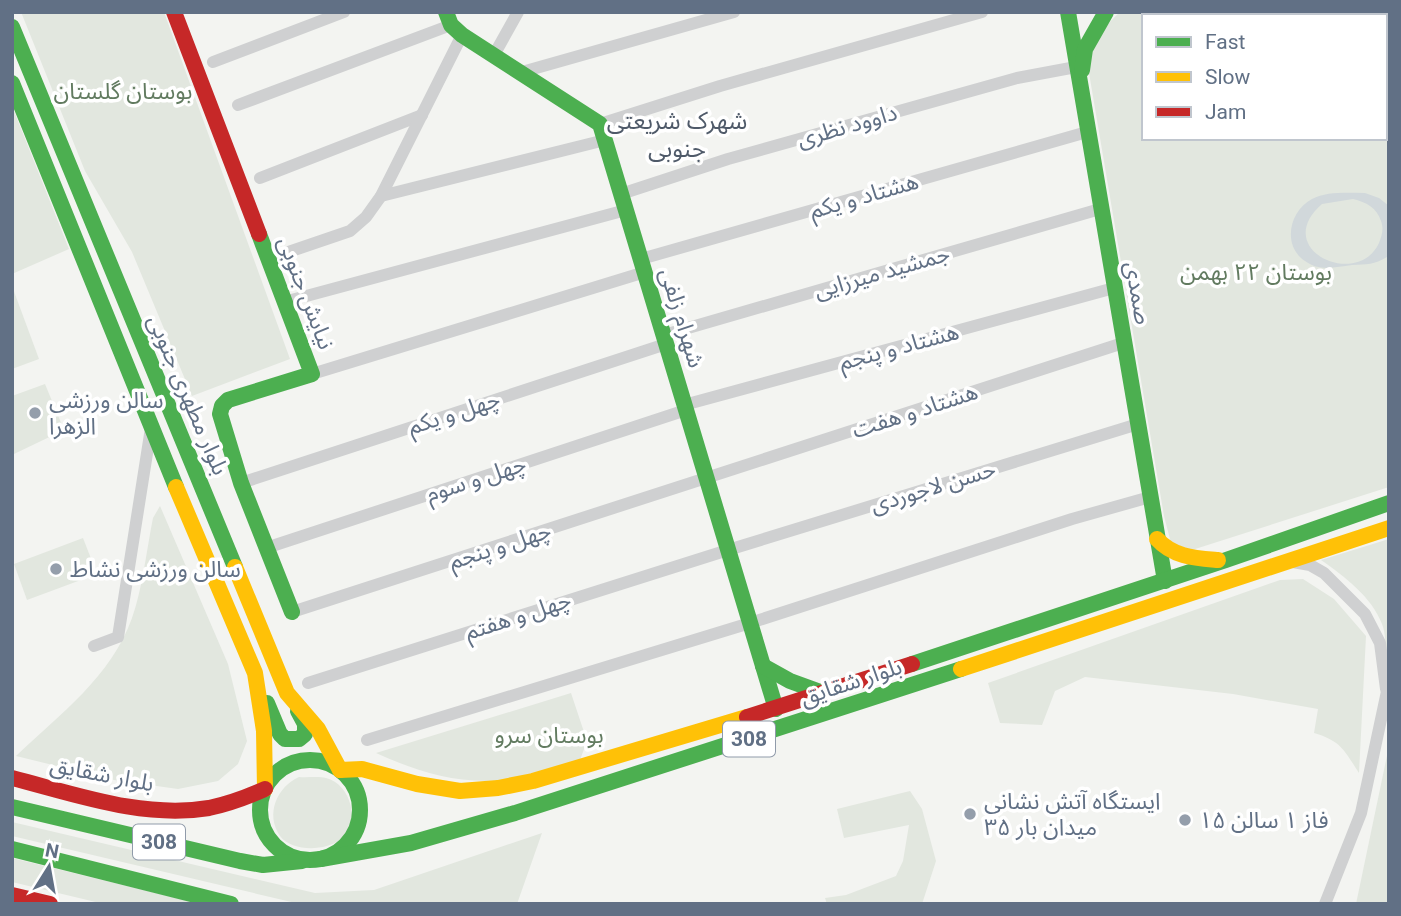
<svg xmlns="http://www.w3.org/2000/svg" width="1401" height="916" font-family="Roboto,'Noto Sans Arabic',sans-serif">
<rect width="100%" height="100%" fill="#f3f4f1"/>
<g fill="#e2e7df">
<path d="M 21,12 L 164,12 L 290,359 L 192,396 L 132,252 L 85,171 Z"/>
<path d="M 1120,12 L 1151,12 L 1155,16 L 1144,16 L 1144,138 L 1385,138 L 1385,16 L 1197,16 L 1215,12 L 1389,12 L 1389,487 L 1192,550 L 1171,543 L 1164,516 L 1088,67 C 1092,40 1101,30 1120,12 Z"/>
<path d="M 12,106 L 69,249 L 12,274 Z"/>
<path d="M 12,286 L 39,359 L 12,369 Z"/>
<path d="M 45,384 L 64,430 L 14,454 L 12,449 L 12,396 Z"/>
<path d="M 160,506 L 228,664 L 247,741 L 238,764 L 218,781 L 178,789 L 114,780 L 16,756 C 60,714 111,677 132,618 C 142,591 147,548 153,518 Z"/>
<path d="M 83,538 L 97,574 L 27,600 L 14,564 Z"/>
<path d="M 1389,539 L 1389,649 L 1387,657 C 1385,646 1386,634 1382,624 C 1372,597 1344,576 1321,560 Z"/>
<path d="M 1303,579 L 1334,599 L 1366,636 L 1359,773 C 1344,750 1341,741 1314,733 L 1318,709 L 1233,694 L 1085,677 L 1055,691 L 1042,725 L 1000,723 L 988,683 L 1280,580 Z"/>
<path d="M 571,693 L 587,741 L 580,760 C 558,766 535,776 512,779 C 463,786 420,773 376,753 Z"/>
<path d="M 1389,746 L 1389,904 L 1356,904 Z"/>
<path d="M 299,777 C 307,778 318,776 326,778 C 351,784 362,824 340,840 C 325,851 292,852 280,836 C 265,814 277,787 299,777 Z"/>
<path d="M 910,791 L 922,809 L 936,861 L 922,904 L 827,904 L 825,898 L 846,895 L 896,876 L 903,861 L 909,825 L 844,838 L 837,809 Z"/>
<path d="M 12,822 L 315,893 L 374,890 L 542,833 L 517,904 L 300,904 L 12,836 Z"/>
<path d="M 12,858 L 201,904 L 104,904 L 12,882 Z"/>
</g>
<path fill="#d1d8db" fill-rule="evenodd" d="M 1365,193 L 1379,198 L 1389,206 L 1387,257 C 1374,265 1367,264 1352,265 C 1335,267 1320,272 1305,261 C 1282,246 1289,211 1312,199 C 1327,191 1348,193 1365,193 ZM 1353,199 C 1366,202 1377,208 1381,221 C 1384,229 1382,235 1379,243 C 1357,290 1270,249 1322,204 Z"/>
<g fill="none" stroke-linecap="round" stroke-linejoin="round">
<g stroke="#cfd0d1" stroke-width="12">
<path d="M 494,55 L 518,12"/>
<path d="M 213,62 L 344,12"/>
<path d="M 522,72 L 734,12"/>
<path d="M 238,105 L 451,25"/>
<path d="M 600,124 L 720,86 L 982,12"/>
<path d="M 260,178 L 422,115"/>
<path d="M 621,194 L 728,159 L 1017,78 L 1076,67"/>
<path d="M 381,196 L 605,140"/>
<path d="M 268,259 L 350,231 L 366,217 L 381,196 L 462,35"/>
<path d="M 641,259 L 1087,132"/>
<path d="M 284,302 L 626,210"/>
<path d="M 664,335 L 1100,209"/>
<path d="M 312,374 L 645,272"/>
<path d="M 684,405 L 1114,288"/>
<path d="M 241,483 L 666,344"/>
<path d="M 266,548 L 686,410"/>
<path d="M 1293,562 L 1310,565 L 1324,573 L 1365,614 L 1380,643 L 1386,689"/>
<path d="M 292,612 L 1123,343"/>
<path d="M 94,646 L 118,637 L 151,428"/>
<path d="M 308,683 L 728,550 L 1138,424"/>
<path d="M 367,740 L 750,623 L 1072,519 L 1150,497"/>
<path d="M 1325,904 L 1361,813 L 1389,682"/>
</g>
<g stroke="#4caf50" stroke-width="16">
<path d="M 446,12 L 451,25 L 462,35 L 600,124 L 776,709"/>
<path d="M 1068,12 L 1165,581"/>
<path d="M 12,27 L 235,567"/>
<path d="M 1082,70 L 1085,49 L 1106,12"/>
<path d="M 12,83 L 176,487"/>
<path d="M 259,234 L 312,374 L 228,400 L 222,406 L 220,414 L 241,483 L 292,612"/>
<path d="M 912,664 L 1226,560 L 1389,503"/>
<path d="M 763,666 L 790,681 L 823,693"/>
<path d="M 267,703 L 280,734 L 285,739 L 299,739 L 305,734 L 305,724 L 298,711"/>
<circle cx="310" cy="810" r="50"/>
<path d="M 12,807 L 240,861 L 263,865 L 302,861"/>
<path d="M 12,849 L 231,904"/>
<path d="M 321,859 L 411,843 L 515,813 L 961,669"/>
</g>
<g stroke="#ffc107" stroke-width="16">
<path d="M 176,487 L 255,673 L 264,731 L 265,789"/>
<path d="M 1157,539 C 1173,557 1195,558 1218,560"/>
<path d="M 235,567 L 287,693 L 318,729 L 340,770"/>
<path d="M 961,669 L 1389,528"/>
<path d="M 340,770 L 362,769 L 417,784 L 460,791 L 498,788 L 533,781 L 747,717"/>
</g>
<g stroke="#c62828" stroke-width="16">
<path d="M 174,12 L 259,234"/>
<path d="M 747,717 L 912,664"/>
<path d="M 12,778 C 75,794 143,819 209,808 C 228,804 247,797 265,789"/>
<path d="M 12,895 L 50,904"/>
</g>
</g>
<g fill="#949eab" stroke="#fff" stroke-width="2.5">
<circle cx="35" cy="413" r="7"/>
<circle cx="56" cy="569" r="7"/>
<circle cx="970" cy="814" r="7"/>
<circle cx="1185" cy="820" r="7"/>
</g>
<g text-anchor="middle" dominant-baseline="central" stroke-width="7" stroke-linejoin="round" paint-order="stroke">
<g fill="#fff" stroke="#909baa" stroke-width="2">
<rect x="723" y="721.5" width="52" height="35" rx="5"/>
<rect x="133" y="824.5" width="52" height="35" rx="5"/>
</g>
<g font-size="21" font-weight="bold" fill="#617085">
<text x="749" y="739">308</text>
<text x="159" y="842">308</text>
</g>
<g font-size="23" fill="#627b60" stroke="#fff">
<text x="123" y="91">بوستان گلستان</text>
<text x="1256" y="272">بوستان ۲۲ بهمن</text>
<text x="549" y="735">بوستان سرو</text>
</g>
<g font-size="23" fill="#617085" stroke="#fff">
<text transform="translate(847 126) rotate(-16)">داوود نظری</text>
<text transform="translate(864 196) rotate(-16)">هشتاد و یکم</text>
<text transform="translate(882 272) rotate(-16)">جمشید میرزایی</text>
<text transform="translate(306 293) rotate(69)">نیایش جنوبی</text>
<text transform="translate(1138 293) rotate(80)">صمدی</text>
<text transform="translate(682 318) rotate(73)">شهرام زلفی</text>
<text transform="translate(899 347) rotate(-15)">هشتاد و پنجم</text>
<text transform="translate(188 395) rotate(67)">بلوار مطهری جنوبی</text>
<text transform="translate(915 411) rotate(-18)">هشتاد و هفت</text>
<text transform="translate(454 413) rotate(-18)">چهل و یکم</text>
<text transform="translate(476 479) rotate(-18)">چهل و سوم</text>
<text transform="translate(933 487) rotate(-17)">حسن لاجوردی</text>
<text transform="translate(500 546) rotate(-18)">چهل و پنجم</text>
<text transform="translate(518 616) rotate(-18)">چهل و هفتم</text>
<text transform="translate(851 682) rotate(-18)">بلوار شقایق</text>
<text transform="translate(102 774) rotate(11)">بلوار شقایق</text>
</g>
<g font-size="23" fill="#617085" stroke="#fff" text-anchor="start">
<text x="49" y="400">سالن ورزشی<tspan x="49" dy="26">الزهرا</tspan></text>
<text x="70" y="569">سالن ورزشی نشاط</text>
<text x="984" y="801">ایستگاه آتش نشانی<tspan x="984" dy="26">۳۵ میدان بار</tspan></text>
<text x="1199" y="820">فاز ۱ سالن ۱۵</text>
</g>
<g font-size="24" fill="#4f5a69" stroke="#fff">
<text x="677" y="121">شهرک شریعتی<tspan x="677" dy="28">جنوبی</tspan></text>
</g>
</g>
<rect width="1401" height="916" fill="none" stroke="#617085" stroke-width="28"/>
<rect x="1142" y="14" width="245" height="126" fill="#ffffff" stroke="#c0c6ce" stroke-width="2"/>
<rect x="1156" y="37" width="35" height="10" fill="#4caf50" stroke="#c0c6ce" stroke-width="2"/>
<text x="1205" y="49" font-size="21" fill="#617085">Fast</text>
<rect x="1156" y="72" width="35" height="10" fill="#ffc107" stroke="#c0c6ce" stroke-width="2"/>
<text x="1205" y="84" font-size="21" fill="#617085">Slow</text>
<rect x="1156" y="107" width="35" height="10" fill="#c62828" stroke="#c0c6ce" stroke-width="2"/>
<text x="1205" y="119" font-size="21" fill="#617085">Jam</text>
<g transform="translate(49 867) rotate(11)" stroke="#ffffff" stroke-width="5" paint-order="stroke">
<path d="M0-5L12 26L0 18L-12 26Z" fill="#617085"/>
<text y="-10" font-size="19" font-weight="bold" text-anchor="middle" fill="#617085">N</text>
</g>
</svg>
